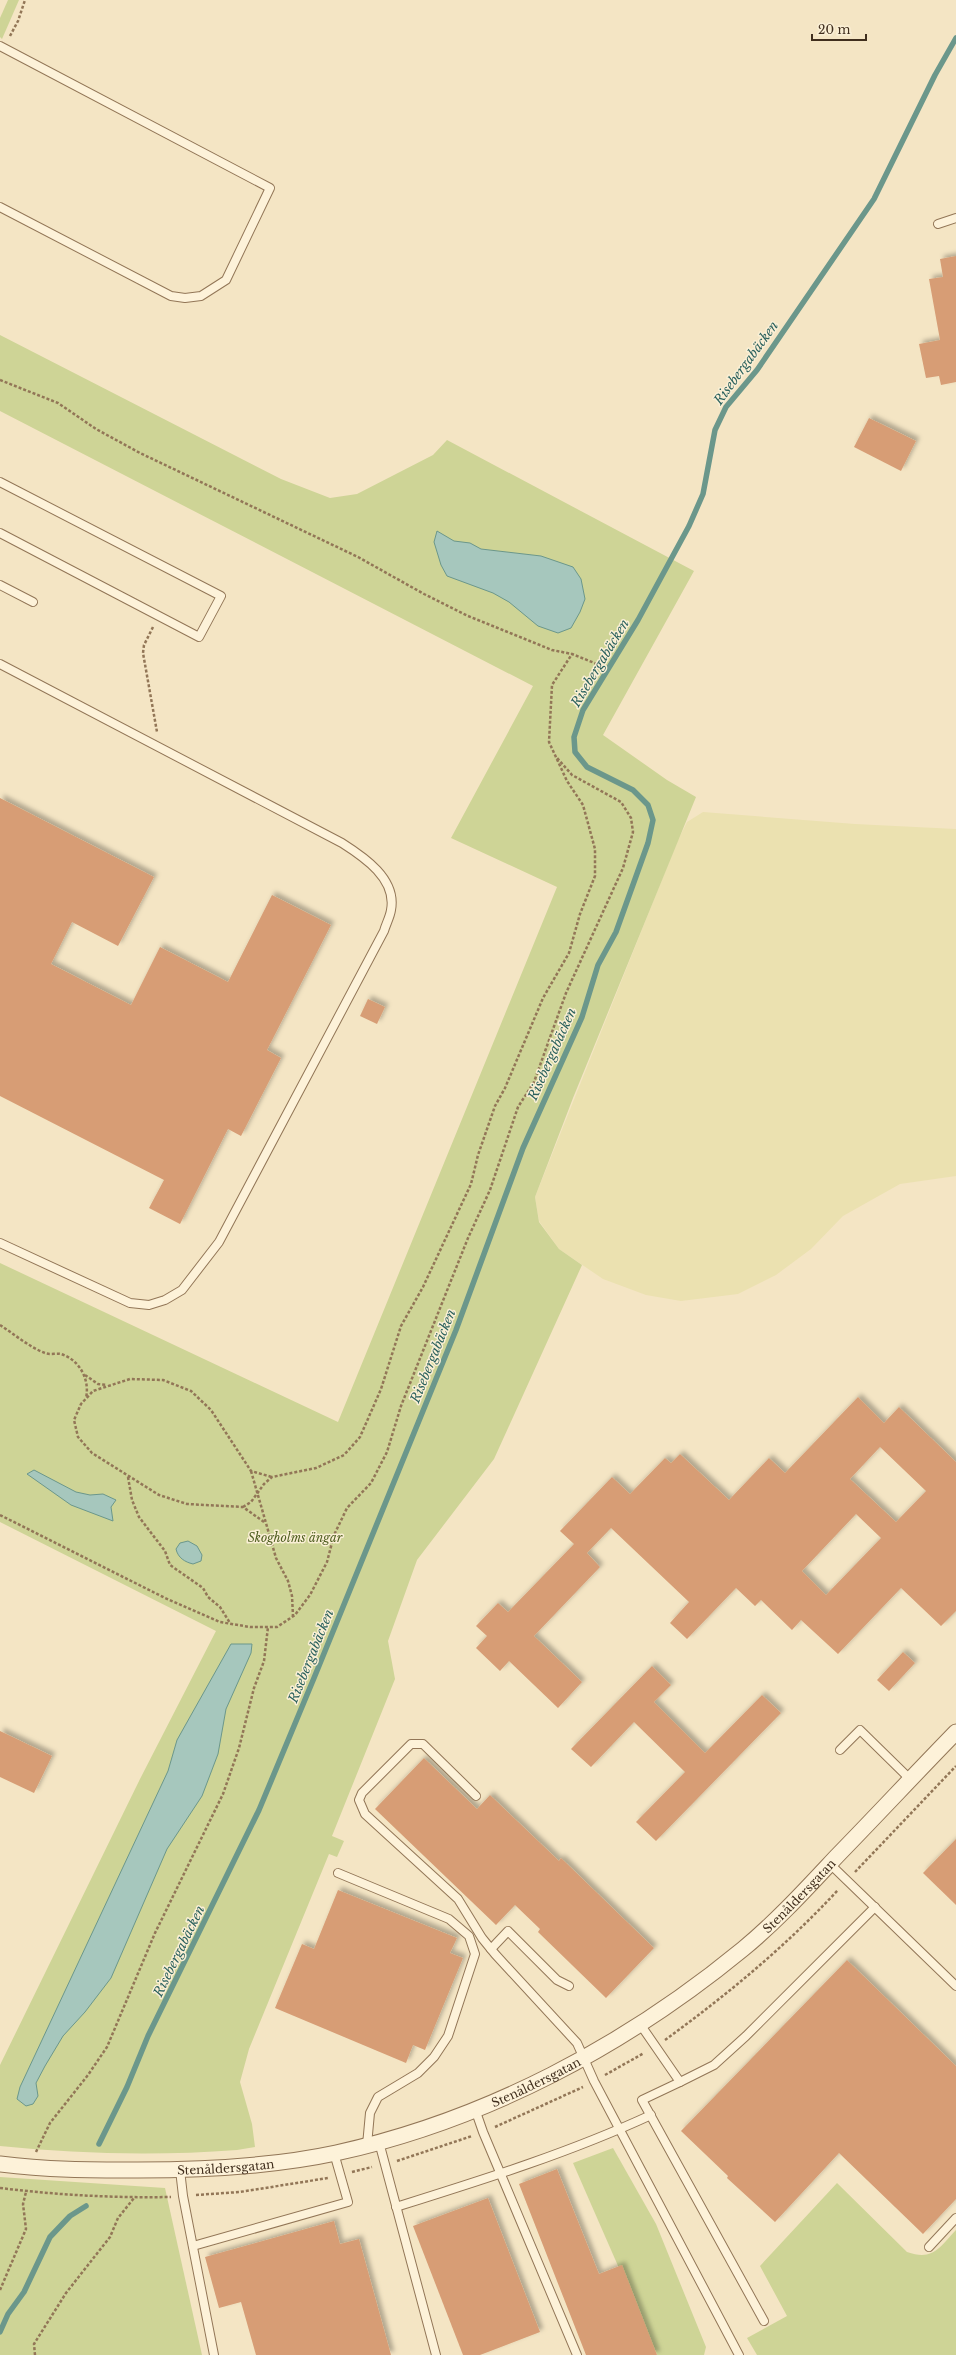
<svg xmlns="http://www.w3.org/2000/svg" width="956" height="2355" font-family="'Libre Baskerville',serif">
<defs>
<filter id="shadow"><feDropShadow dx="3.5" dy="-3.5" stdDeviation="2" flood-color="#0004"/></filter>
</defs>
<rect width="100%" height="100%" fill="#f4e5c4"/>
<path fill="#ebe1b0" d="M 703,812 L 855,824 L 956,829 L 956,1176 L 900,1184 L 843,1216 L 811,1249 L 776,1275 L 738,1294 L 681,1301 L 646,1295 L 603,1279 L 559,1249 L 539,1221 L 535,1197 L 677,842 L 687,822 Z"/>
<g fill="#ced496">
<path d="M 8,0 L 19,0 L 2,39 L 0,37 L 0,18 Z"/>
<path d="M 0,335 L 281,479 L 330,498 L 357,494 L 433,455 L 447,440 L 694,571 L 603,735 L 667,780 L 696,797 L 573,1098 L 535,1197 L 539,1222 L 559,1249 L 582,1265 L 494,1459 L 417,1560 L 388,1641 L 395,1679 L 332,1836 L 344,1841 L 337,1857 L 329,1854 L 249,2049 L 240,2082 L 252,2124 L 255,2147 L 237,2150 C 157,2156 79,2154 0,2146 L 0,2065 L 140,1779 L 216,1631 L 0,1522 L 0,1263 L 338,1422 L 557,887 L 451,838 L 533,686 L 0,411 Z"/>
<path d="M 613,2148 L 656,2224 L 706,2347 L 704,2355 L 657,2355 L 573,2163 Z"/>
<path d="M 0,2177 L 165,2188 L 202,2355 L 0,2355 Z"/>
<path d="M 837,2183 L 907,2252 C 933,2261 939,2248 956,2230 L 956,2355 L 757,2355 L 747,2338 L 787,2316 L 760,2266 Z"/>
</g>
<g fill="#a6c7bd" stroke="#6b978b">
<path d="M 437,531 L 454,541 L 470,543 L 481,549 L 541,556 L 573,567 L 581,579 L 585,599 L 580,612 L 571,628 L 558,633 L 538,626 L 509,602 L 493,593 L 447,576 L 441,565 L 434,542 Z"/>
<path d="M 34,1470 L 76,1492 L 90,1495 L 103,1494 L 116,1500 L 111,1507 L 113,1521 L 71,1505 L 27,1474 Z"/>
<path d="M 188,1541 L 197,1546 L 202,1555 L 201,1561 L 193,1564 C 185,1562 178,1558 176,1549 L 180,1543 Z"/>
<path d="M 231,1644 L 252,1644 L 251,1653 L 226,1709 L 218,1754 L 202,1796 L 167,1849 L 111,1978 L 85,2012 L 63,2036 L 45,2066 L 36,2083 L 38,2096 L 33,2104 L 26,2106 L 17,2099 L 20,2087 L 168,1771 L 177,1740 Z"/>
</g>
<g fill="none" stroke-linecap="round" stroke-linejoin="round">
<g stroke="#6b978b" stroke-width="5.5">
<path d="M 99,2144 L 127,2087 L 148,2036 L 259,1810 L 314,1678 L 456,1330 L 523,1148 L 582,1017 L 598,965 L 616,932 L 648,843 L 653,820 L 648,805 L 633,790 L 587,767 L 575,752 L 574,737 L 583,710 L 638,620 L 689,526 L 703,494 L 715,430 L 726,407 L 757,370 L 874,199 L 935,75 L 956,38"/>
<path d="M 0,2332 L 8,2314 L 24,2292 L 50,2237 L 70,2216 L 86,2206"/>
</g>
</g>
<g fill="#d79d75" fill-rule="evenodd" filter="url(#shadow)">
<path d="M 956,256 L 956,382 L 941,385 L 939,376 L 926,378 L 919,344 L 940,340 L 929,279 L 943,277 L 940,259 Z"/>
<path d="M 869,418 L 916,441 L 901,471 L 854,447 Z"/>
<path d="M 0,798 L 154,877 L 118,946 L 72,922 L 51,964 L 131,1005 L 160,947 L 228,982 L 272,895 L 331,925 L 267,1050 L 281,1058 L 241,1136 L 228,1129 L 180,1224 L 149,1208 L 164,1180 L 0,1096 Z"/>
<path d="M 368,999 L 385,1007 L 377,1024 L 360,1016 Z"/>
<path d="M 858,1397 L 884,1423 L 899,1407 L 956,1462 L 956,1611 L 941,1626 L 901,1588 L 838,1654 L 801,1620 L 792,1630 L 761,1600 L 755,1606 L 736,1588 L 687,1639 L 670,1623 L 689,1602 L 611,1528 L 587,1553 L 600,1567 L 534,1636 L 582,1682 L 558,1708 L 509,1661 L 500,1671 L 476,1648 L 487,1636 L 476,1626 L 498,1603 L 508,1612 L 574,1544 L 560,1531 L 612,1477 L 630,1494 L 665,1458 L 671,1463 L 680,1454 L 729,1500 L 769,1458 L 785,1473 ZM 880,1447 L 926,1491 L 896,1522 L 850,1479 ZM 856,1514 L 881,1538 L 826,1595 L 802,1571 Z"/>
<path d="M 903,1652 L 915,1663 L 889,1691 L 877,1680 Z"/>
<path d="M 652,1666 L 671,1685 L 654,1702 L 705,1753 L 762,1695 L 781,1713 L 656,1841 L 636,1822 L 685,1772 L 634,1722 L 591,1767 L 571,1749 Z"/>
<path d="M 0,1731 L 52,1756 L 34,1793 L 0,1777 Z"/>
<path d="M 424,1758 L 477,1809 L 490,1795 L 559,1861 L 561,1858 L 654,1948 L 606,1998 L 538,1932 L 540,1929 L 515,1905 L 496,1925 L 375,1809 Z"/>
<path d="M 956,1839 L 956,1905 L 923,1873 Z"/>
<path d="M 338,1890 L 457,1938 L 450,1953 L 463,1958 L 425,2050 L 413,2045 L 406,2063 L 275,2008 L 302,1944 L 314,1949 Z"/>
<path d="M 847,1960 L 956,2066 L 956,2199 L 923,2234 L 839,2153 L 775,2222 L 727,2178 L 728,2176 L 681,2131 Z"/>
<path d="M 557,2169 L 599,2274 L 622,2265 L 657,2355 L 586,2355 L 519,2184 Z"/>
<path d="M 488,2198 L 540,2332 L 480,2355 L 463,2355 L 413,2226 Z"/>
<path d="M 334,2221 L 340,2244 L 359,2239 L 391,2355 L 256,2355 L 241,2302 L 219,2308 L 205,2257 Z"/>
</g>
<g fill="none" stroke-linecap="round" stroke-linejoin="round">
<g stroke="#927657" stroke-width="10">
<g id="service">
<path d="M 0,46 L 270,188 L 226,280 L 201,296 L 185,298 L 171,296 L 0,207"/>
<path d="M 938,224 L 956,218"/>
<path d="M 0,482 L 221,596 L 199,637 L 0,533"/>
<path d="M 0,585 L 33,602"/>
<path d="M 0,664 L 342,843 C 364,857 397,879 391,910 C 390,917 386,924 384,931 L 219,1242 L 182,1290 L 165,1300 L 149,1305 L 130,1303 L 0,1243"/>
<path d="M 840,1750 L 860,1730 L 910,1779"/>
<path d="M 476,1796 L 423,1744 L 411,1744 L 362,1793 L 359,1800 L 365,1814 L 458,1899 L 482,1938 L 495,1954 L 577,2043 L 594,2081 L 739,2355"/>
<path d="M 830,1864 L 956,1986"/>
<path d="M 338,1873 L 449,1919 L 469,1936 L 475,1954 L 448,2036 L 434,2057 L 418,2073 L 378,2097 L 370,2113 L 367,2145"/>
<path d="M 491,1949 L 508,1931 L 557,1980 L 569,1986"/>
<path d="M 640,2024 L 680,2082 L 714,2065 L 746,2036 L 875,1907"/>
<path d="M 680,2082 L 642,2100 L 764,2321"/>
<path d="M 475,2109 L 483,2132 L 577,2355"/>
<path d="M 379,2142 L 436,2355"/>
<path d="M 180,2170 L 183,2196 L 214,2355"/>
<path d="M 396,2207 C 482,2180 569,2153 651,2115"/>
<path d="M 193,2246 L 348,2202 L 334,2153"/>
<path d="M 929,2247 L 956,2218"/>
</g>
</g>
<g stroke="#927657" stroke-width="17">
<g id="minor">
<path id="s1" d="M 0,2164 C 46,2170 91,2170 138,2170 C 204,2170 271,2167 336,2153 C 486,2120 625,2046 743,1949 C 777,1921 807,1888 837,1856 C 877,1815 916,1773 956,1732"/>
</g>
</g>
<g stroke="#927657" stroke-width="2.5" stroke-dasharray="3 2" stroke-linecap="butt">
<path d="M 10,36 L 18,21 L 25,0"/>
<path d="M 0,380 L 58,403 L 96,429 L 140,453 L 358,557 L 424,594 L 468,616 L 552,650 L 572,654 L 602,666"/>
<path d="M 153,627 L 144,645 L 143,653 L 157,732"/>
<path d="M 0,1325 C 14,1334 29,1347 45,1353 C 50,1355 56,1353 61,1354 C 80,1360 90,1380 86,1398"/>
<path d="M 85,1375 L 98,1384 L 107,1385"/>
<path d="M 251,1471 L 276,1558 L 288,1581 L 292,1596 L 293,1616"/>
<path d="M 128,1477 L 132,1500 L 139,1517 L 165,1551 L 170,1565 L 203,1588 L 208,1597 L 220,1607 L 230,1623"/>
<path d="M 243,1507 L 251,1502 L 264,1484 L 272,1477 L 316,1468 L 344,1455 L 360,1437 L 381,1389 L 401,1326 L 423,1287 L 471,1184 L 478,1155 L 495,1106 L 505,1088 L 543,998 L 569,953 L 580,914 L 595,876 L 595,849 L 583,805 L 567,781 L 549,742 L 552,685 L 572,654"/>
<path d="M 0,1515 L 165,1598 L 220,1622 L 250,1627 L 277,1627 L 295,1615 L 310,1595 L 327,1562 L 334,1535 L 347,1508 L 371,1483 L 387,1452 L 401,1406 L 468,1238 L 490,1190 L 518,1107 L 534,1082 L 566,993 L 623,868 L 633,832 L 631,818 L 621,802 L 572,775 L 557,758"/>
<path d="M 264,1522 L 243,1507 L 187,1504 L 159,1495 L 92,1453 L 78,1437 L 74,1420 L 81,1404 L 93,1391 L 130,1379 L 163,1380 L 191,1391 L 211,1410 L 251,1471 L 272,1477"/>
<path d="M 855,1872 L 956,1766"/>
<path d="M 665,2040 C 728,1994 785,1947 838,1890"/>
<path d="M 605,2075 L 644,2053"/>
<path d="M 495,2127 L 583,2087"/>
<path d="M 36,2152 L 50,2123 L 88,2075 L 107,2047 L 155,1933 L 223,1794 L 239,1748 L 254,1688 L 264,1661 L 268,1627"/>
<path d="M 397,2161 L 472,2136"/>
<path d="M 352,2172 L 372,2167"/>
<path d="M 0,2188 C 57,2195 113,2198 171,2197"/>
<path d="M 196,2195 L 240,2192 L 328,2178"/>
<path d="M 0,2290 L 26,2229 L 23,2204 L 26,2192"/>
<path d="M 35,2355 L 34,2344 L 66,2293 L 110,2237 L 118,2218 L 134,2198"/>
</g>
<use href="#service" stroke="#fdf2d9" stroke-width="8"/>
<use href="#minor" stroke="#fdf2d9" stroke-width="15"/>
</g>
<g text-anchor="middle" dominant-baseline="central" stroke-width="3" stroke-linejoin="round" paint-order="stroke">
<g font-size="12" font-style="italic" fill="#505f21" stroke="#faefd5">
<text x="295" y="1537">Skogholms ängar</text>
</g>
<g font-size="12" fill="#402e1d" stroke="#faefd5">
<text stroke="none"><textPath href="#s1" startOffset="874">Stenåldersgatan</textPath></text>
<text stroke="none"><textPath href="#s1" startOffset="550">Stenåldersgatan</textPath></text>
<text stroke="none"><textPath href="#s1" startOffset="226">Stenåldersgatan</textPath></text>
</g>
<g font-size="13" font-style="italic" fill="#2b615d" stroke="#faefd5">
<text transform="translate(746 363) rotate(-54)">Risebergabäcken</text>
<text transform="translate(600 663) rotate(-59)">Risebergabäcken</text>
<text transform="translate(552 1054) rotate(-66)">Risebergabäcken</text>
<text transform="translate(433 1356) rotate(-68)">Risebergabäcken</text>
<text transform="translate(311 1656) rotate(-68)">Risebergabäcken</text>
<text transform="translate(179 1951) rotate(-64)">Risebergabäcken</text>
</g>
</g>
<path d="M812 34v6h54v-6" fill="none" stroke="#402e1d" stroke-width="2"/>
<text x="818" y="34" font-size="12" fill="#402e1d" stroke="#faefd5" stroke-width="3" paint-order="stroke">20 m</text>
</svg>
